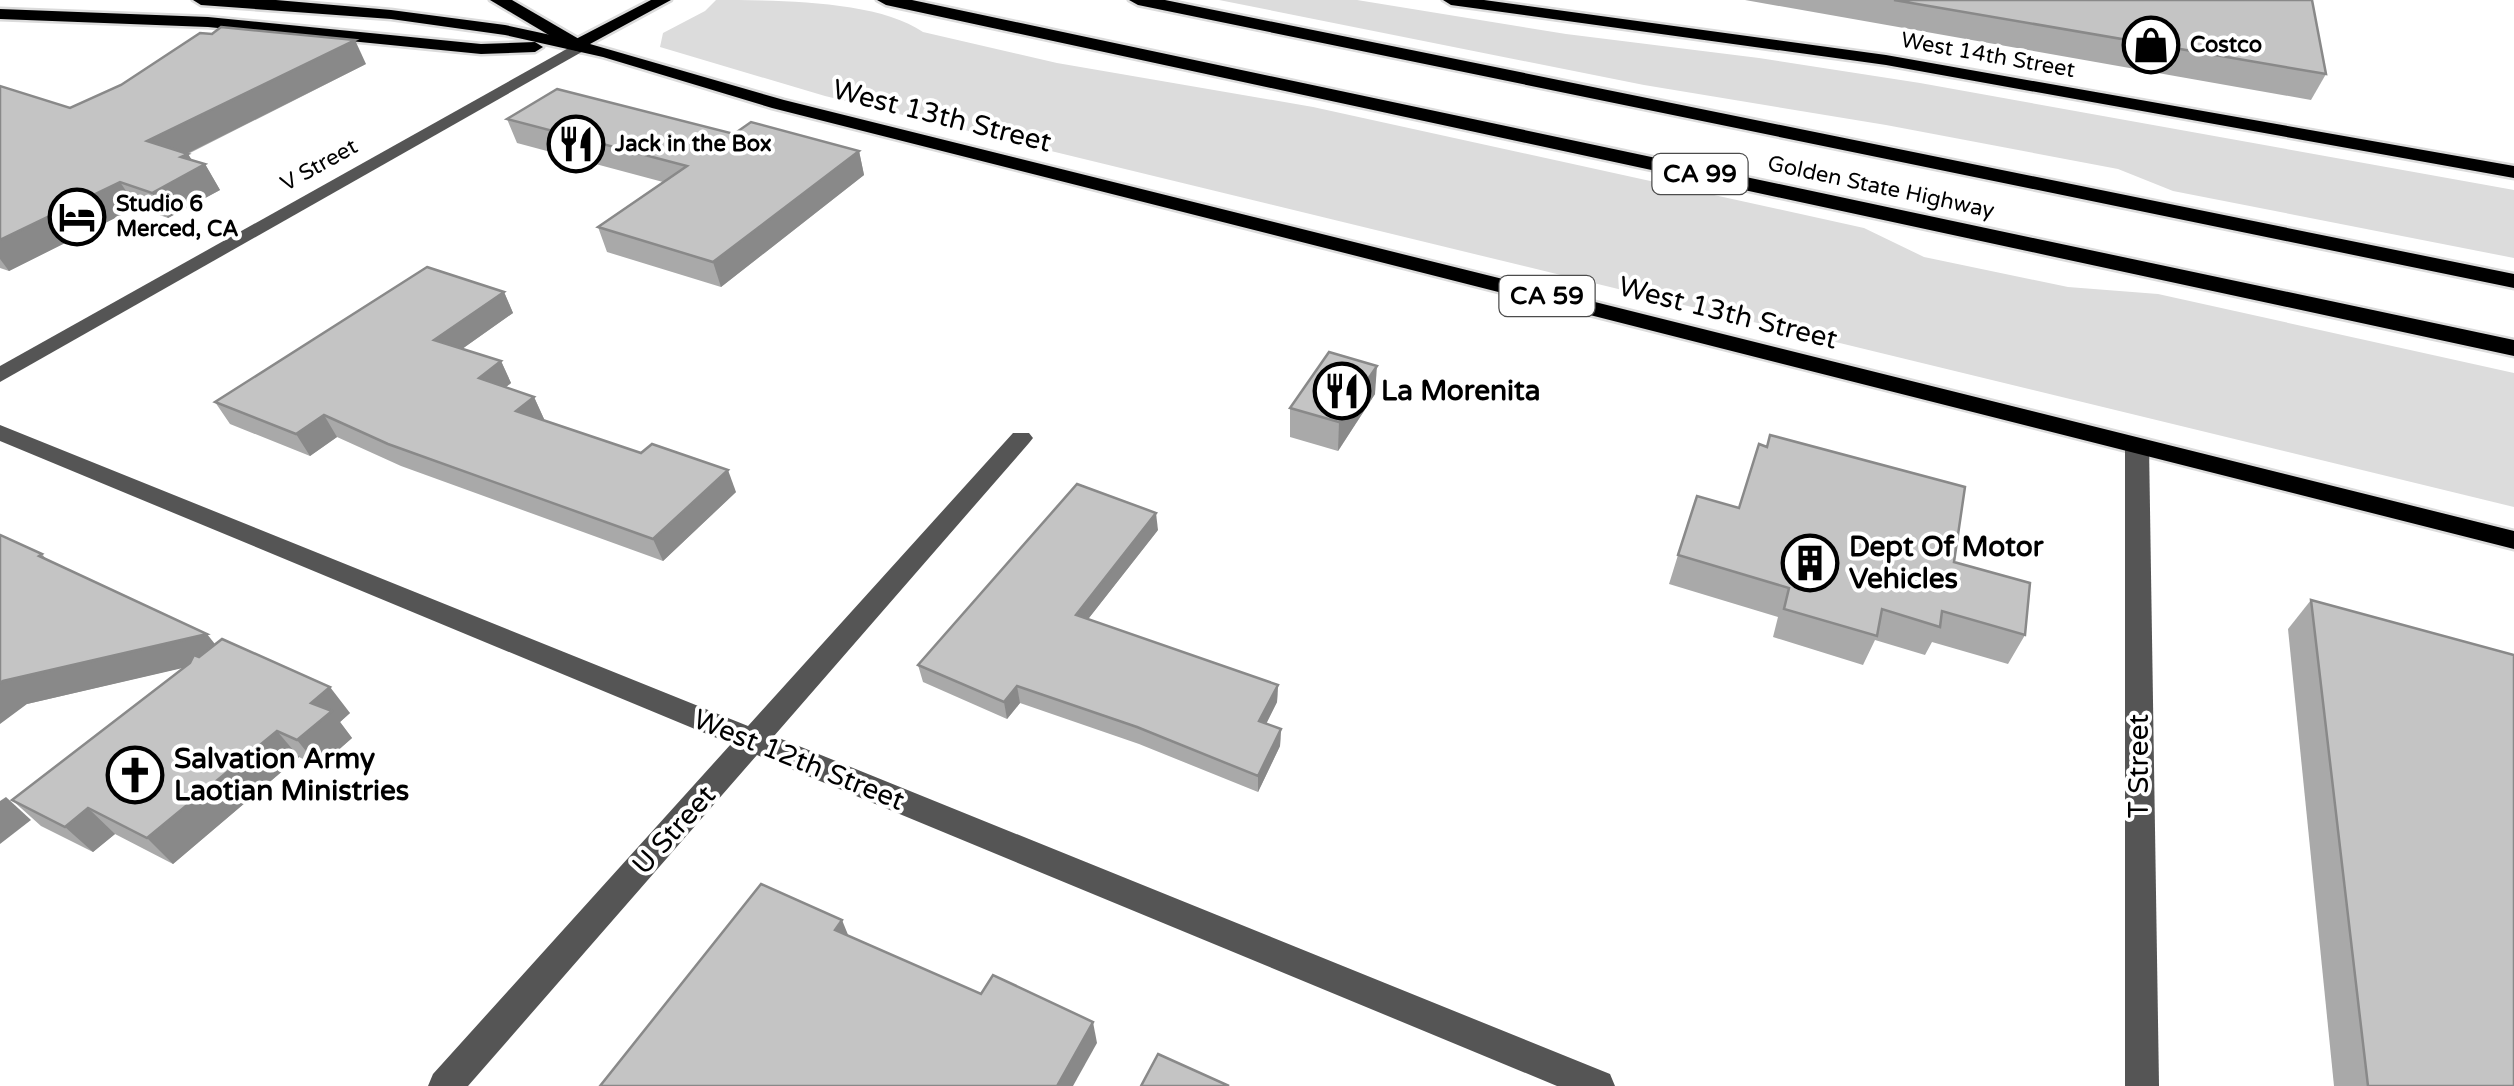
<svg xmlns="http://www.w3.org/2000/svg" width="2514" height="1086" font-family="'Varela Round',sans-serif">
<rect width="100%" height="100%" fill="#fff"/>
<g fill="#dcdcdc">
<path d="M 716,0 C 775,0 878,0 923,32 L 1057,63 L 1313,107 L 1864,228 L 1924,257 L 2068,287 L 2158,294 L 2514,373 L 2514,507 L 825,96 L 660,47 L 663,33 L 705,11 Z"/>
<path d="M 1219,0 L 1357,0 L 1566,34 L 1759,58 L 1920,83 L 2514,190 L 2514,258 L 2173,191 L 2118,169 L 1886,125 L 1644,85 Z"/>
</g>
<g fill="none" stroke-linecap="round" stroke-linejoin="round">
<g stroke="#dbdbdb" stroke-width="5">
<g id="major">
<path d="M 193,0 L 276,0 L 391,10 L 505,25 L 574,40 L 651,0 L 671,0 L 590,44 L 784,100 L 2514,531 L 2514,549 L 772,108 L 603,57 L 505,35 L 391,19 L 201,5 Z"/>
<path d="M 1443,0 L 1484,0 L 1886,55 L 2514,166 L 2514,178 L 1886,65 L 1451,5 Z"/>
<path d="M 0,9 L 208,17 L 481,44 L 535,42 L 543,47 L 535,52 L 481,54 L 208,27 L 0,19 Z"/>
</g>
</g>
<g stroke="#dbdbdb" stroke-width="5">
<g id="highway">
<path d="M 490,0 L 512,0 L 591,46 L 581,52 L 574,50 Z"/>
<path d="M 877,0 L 912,0 L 2514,340 L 2514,356 L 886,5 Z"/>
<path d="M 1129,0 L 1165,0 L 2514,274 L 2514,288 L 1138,5 Z"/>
</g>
</g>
<g fill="#555" fill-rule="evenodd">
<path d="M 581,41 L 589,46 L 587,49 L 0,382 L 0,366 Z"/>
<path d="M 0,425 L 748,726 L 1013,433 L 1029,433 L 1033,438 L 1029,443 L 774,736 L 1610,1074 L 1615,1086 L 1557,1086 L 757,755 L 468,1086 L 428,1086 L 433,1074 L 731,744 L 0,441 Z"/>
<path d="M 2137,438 L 2149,446 L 2159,1086 L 2125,1086 L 2125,446 Z"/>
</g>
<use href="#major" fill="#000" fill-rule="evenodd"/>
<use href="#highway" fill="#000" fill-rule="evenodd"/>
</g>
<g fill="#a9a9a9">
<path d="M 1745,0 L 2312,0 L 2326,74 L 2311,100 Z"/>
<path d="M 366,64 L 188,154 L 192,161 L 205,164 L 220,190 L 168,218 L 137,207 L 9,271 L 0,268 L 0,86 L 70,108 Z"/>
<path d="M 507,119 L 734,134 L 859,151 L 864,175 L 721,287 L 607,252 L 598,227 L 663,182 L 517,143 Z"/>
<path d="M 504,292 L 513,313 L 462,349 L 501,361 L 511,383 L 506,387 L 534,397 L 544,419 L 543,420 L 736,492 L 663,561 L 401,466 L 337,437 L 310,456 L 230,424 L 215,402 Z"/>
<path d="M 1375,394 L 1338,451 L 1290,437 L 1290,408 Z"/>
<path d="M 1738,508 L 1954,562 L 2025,635 L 2008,664 L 1932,642 L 1925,655 L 1875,640 L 1863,665 L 1773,637 L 1778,617 L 1669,584 L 1678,555 Z"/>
<path d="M 1158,530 L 1088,619 L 1278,685 L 1277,702 L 1266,724 L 1281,729 L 1280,746 L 1258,792 L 1139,744 L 1020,703 L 1007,719 L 923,682 L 918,665 Z"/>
<path d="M 42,554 L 47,560 L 350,713 L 340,722 L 352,738 L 319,767 L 299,757 L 173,864 L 115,834 L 93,852 L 41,826 L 12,800 L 185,667 L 27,704 Z"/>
<path d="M 2311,600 L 2514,1086 L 2334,1086 L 2288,629 Z"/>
</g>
<g fill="#898989">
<path d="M 355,40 L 366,64 L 162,166 L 147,141 Z"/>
<path d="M 859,151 L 864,175 L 721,287 L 713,262 Z"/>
<path d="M 188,154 L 197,168 L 205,164 L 220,190 L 168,218 L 152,193 L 181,157 Z"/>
<path d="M 120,182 L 137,207 L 9,271 L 0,259 L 0,240 Z"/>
<path d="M 504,292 L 513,313 L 445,361 L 434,340 Z"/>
<path d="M 501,361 L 511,383 L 490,400 L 479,378 Z"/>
<path d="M 1377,366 L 1375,394 L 1338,451 L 1339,422 Z"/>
<path d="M 534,397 L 544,419 L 527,433 L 516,411 Z"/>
<path d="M 324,415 L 337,437 L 310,456 L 296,434 Z"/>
<path d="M 728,470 L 736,492 L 663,561 L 653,539 Z"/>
<path d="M 1156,513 L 1158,530 L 1078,632 L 1076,615 Z"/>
<path d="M 207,634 L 226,658 L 27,704 L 0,724 L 0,683 L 3,681 Z"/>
<path d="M 1278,685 L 1277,702 L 1259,738 L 1259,721 Z"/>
<path d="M 1017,686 L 1020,703 L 1007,719 L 1004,702 Z"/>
<path d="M 330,687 L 350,713 L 340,722 L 352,738 L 319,767 L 297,740 L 311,703 Z"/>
<path d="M 1281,729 L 1280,746 L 1258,792 L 1258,776 Z"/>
<path d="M 277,731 L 299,757 L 173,864 L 147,838 Z"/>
<path d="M 6,797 L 31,820 L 0,844 L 0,801 Z"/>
<path d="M 88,808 L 115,834 L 93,852 L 65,827 Z"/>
<path d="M 842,920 L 851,942 L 835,930 Z"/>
<path d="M 1093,1022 L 1097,1043 L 1073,1086 L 1057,1086 Z"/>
</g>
<g fill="#c4c4c4" stroke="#898989" stroke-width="2.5">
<path d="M 1894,0 L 2312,0 L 2326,74 Z"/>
<path d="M 221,27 L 355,40 L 147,141 L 188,154 L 181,157 L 205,164 L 152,193 L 120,182 L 0,240 L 0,86 L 70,108 L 121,85 L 200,33 L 212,34 Z"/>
<path d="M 557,89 L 734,134 L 751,122 L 859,151 L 713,262 L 598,227 L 687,166 L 507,119 Z"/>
<path d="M 427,267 L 504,292 L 434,340 L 501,361 L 479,378 L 534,397 L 516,411 L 641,453 L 652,444 L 728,470 L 653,539 L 388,444 L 324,415 L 296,434 L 215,402 Z"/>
<path d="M 1329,352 L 1377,366 L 1339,422 L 1290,408 Z"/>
<path d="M 1770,435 L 1965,487 L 1954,562 L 2030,583 L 2025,635 L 1942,611 L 1940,627 L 1882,609 L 1877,636 L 1784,609 L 1789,588 L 1678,555 L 1697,496 L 1739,508 L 1759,444 L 1767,447 Z"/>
<path d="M 1077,484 L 1156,513 L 1076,615 L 1278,685 L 1259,721 L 1281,729 L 1258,776 L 1137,727 L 1017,686 L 1004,702 L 918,665 Z"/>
<path d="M 0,535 L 42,554 L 39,556 L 207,634 L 3,681 L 0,683 Z"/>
<path d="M 2311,600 L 2514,655 L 2514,1086 L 2368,1086 Z"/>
<path d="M 222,639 L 330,687 L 311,703 L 332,711 L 297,740 L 277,731 L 147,838 L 88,808 L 65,827 L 12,800 L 190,663 L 194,655 L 199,657 Z"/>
<path d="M 761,884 L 842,920 L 835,930 L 981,994 L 993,975 L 1093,1022 L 1057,1086 L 600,1086 Z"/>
<path d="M 1158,1054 L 1229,1086 L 1141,1086 Z"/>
</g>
<defs>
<g id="shop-ring" transform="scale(2.875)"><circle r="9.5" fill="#fff" stroke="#000" stroke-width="1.5"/><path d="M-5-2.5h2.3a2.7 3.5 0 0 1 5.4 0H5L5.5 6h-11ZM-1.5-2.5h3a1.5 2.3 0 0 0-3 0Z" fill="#000"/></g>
<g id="restaurant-ring" transform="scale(2.875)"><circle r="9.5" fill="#fff" stroke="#000" stroke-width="1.5"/><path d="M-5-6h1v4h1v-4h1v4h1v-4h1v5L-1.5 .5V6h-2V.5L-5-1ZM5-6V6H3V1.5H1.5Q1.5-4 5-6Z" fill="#000"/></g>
<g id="hotel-ring" transform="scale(2.875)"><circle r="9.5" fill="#fff" stroke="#000" stroke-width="1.5"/><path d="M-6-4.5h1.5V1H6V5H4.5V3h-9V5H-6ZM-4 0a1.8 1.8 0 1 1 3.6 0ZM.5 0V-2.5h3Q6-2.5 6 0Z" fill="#000"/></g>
<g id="building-ring" transform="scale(2.875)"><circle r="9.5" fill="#fff" stroke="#000" stroke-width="1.5"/><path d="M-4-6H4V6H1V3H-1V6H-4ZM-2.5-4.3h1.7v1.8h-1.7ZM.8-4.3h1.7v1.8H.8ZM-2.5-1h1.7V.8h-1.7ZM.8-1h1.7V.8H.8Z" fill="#000"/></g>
<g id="church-ring" transform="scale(2.875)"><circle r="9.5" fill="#fff" stroke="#000" stroke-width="1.5"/><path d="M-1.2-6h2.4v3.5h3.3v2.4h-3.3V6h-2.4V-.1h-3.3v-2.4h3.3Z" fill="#000"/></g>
</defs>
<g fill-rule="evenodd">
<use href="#shop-ring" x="2151" y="45"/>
<use href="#restaurant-ring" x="576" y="144"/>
<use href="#hotel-ring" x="77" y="217"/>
<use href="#restaurant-ring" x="1342" y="391"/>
<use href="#building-ring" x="1810" y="563"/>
<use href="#church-ring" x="135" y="775"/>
</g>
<g text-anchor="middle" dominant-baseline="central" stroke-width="8" stroke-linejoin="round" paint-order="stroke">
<g font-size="22" font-weight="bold" fill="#000" stroke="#fff" text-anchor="start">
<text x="2190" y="45">Costco</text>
<text x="615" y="144">Jack in the Box</text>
<text x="116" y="204">Studio 6<tspan x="116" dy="25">Merced, CA</tspan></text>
</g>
<g font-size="22" fill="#000" stroke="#fff">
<text transform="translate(1988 55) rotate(10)">West 14th Street</text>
<text transform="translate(319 165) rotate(-29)">V Street</text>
<text transform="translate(1881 187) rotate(12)">Golden State Highway</text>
</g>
<g fill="#fff" stroke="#4c4c4c" stroke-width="2.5">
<rect x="1652.5" y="154" width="95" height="40" rx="8"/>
<rect x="1499.5" y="276" width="95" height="40" rx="8"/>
</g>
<g font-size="25" font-weight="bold" fill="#000">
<text x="1700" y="174">CA 99</text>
<text x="1547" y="296">CA 59</text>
</g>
<g font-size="28" fill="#000" stroke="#fff">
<text transform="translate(942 116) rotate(14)">West 13th Street</text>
<text transform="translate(1728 313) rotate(14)">West 13th Street</text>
<text transform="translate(799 760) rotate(22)">West 12th Street</text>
<text transform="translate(2139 766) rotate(-90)">T Street</text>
<text transform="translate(674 830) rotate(-48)">U Street</text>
</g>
<g font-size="28" font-weight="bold" fill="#000" stroke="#fff" text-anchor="start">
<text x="1381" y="391">La Morenita</text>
<text x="1849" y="547">Dept Of Motor<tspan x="1849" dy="32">Vehicles</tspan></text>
<text x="174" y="759">Salvation Army<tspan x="174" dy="32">Laotian Ministries</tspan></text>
</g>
</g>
</svg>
